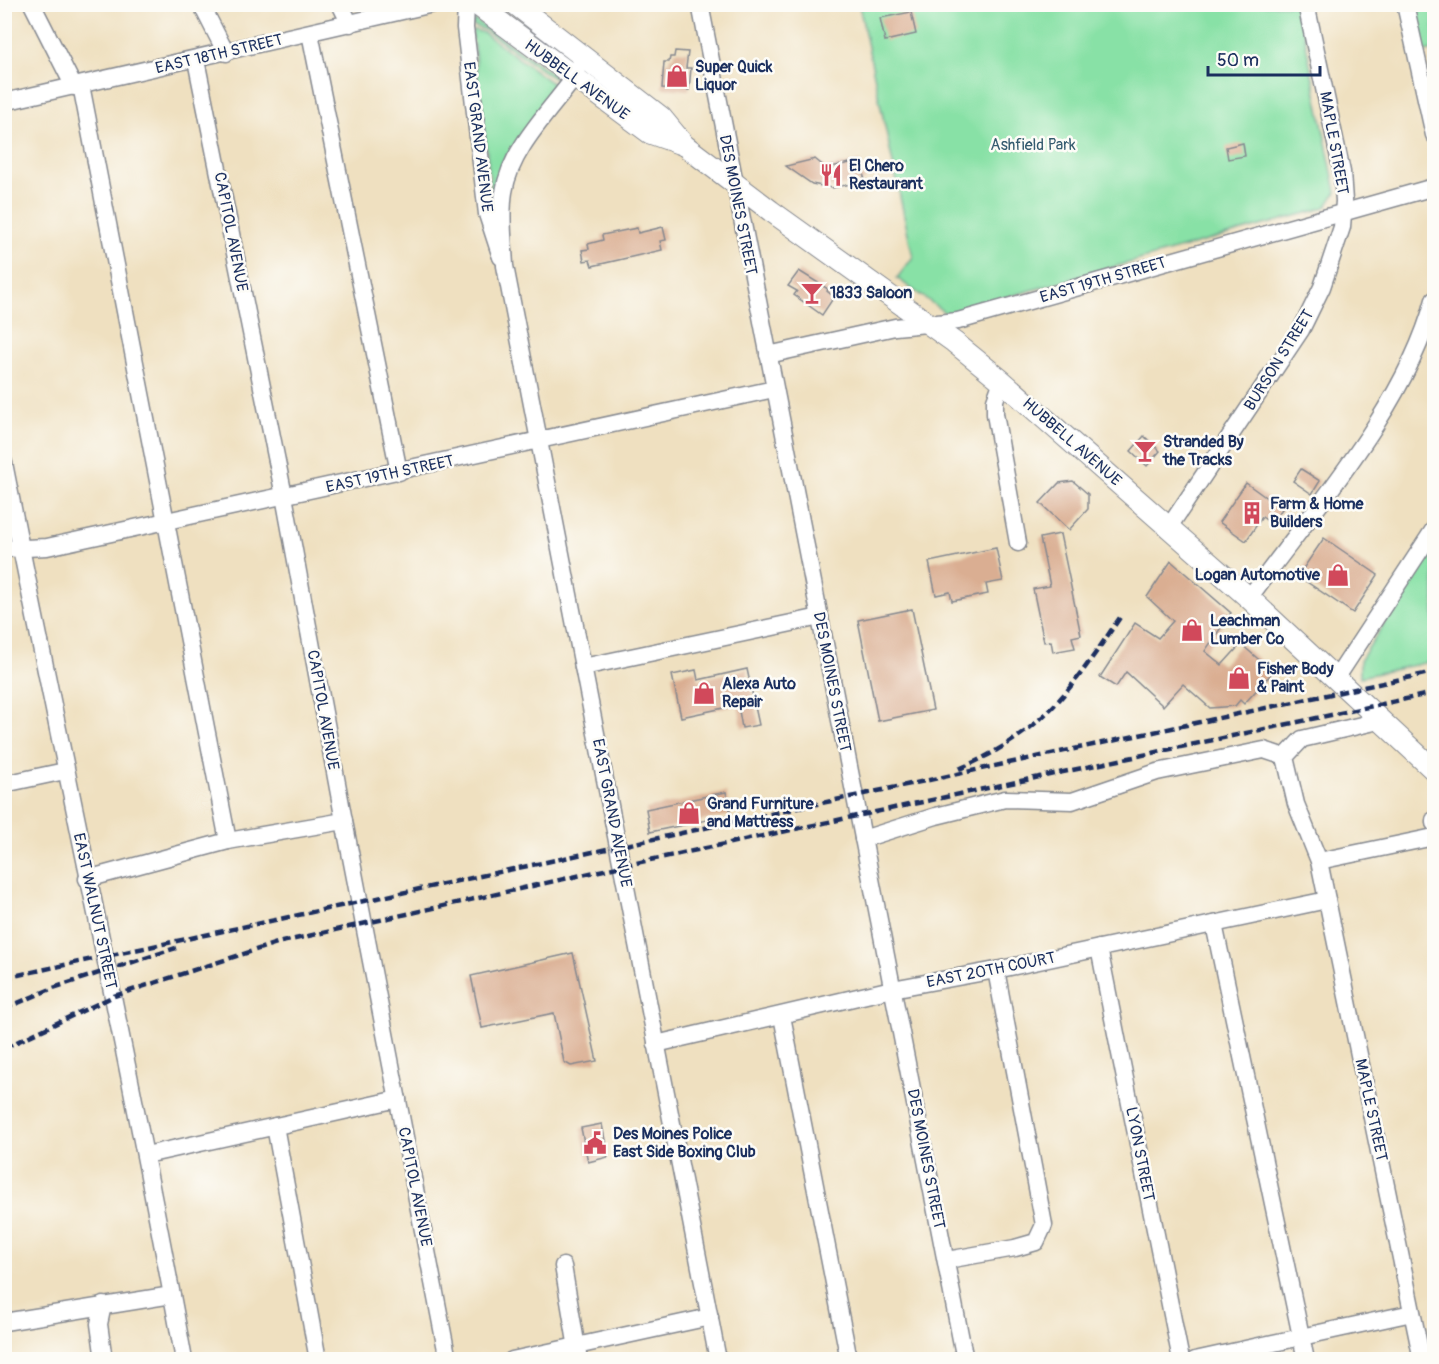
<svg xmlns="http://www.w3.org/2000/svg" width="1439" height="1364" font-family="Pangolin,sans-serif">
<rect width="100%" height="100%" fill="#fdfcf7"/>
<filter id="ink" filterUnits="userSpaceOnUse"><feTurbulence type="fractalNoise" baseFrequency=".0167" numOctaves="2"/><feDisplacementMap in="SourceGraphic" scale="12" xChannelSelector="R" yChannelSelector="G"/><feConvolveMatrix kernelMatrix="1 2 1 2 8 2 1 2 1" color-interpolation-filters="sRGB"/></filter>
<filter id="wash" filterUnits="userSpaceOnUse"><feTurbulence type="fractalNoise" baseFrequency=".008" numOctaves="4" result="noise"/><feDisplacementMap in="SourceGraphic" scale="24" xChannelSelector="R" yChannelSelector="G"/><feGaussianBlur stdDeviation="1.35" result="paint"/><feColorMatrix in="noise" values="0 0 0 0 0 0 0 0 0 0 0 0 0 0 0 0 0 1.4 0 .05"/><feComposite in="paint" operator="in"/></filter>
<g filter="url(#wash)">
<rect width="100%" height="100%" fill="#efe0c0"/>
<g fill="#88e1a6" stroke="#528882" stroke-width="1.5">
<path d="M 859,5 L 1298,5 L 1336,192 L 1327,206 L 1317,210 L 947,314 L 897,278 L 913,257 Z"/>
<path d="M 1410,5 L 1434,5 L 1434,50 L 1421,53 Z"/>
<path d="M 475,20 L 552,73 L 557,81 L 485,30 L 472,25 Z"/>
<path d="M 475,30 L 484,33 L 556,86 L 503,162 L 496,188 L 496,228 L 472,31 Z"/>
<path d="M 1434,545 L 1434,661 L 1360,677 L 1360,661 Z"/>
</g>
<g id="blocks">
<g fill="#daae92">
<path d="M 911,12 L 916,34 L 885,41 L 880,18 Z"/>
<path d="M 675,51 L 688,52 L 686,68 L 691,68 L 689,90 L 662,88 L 664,62 L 669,62 L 670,57 L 674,57 Z"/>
<path d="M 1243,143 L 1245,156 L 1228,159 L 1226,147 Z"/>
<path d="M 815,159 L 826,168 L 860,161 L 865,181 L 832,188 L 812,184 L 786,166 Z"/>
<path d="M 663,227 L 666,240 L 660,241 L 662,250 L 592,266 L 590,260 L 584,261 L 582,250 L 589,249 L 588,244 L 603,240 L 602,235 L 637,228 L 638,233 Z"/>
<path d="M 799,271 L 828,289 L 827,291 L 834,297 L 822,315 L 794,295 L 797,291 L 788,286 Z"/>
<path d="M 1144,436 L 1160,451 L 1147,466 L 1131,451 Z"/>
<path d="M 1301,469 L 1320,481 L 1312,494 L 1293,481 Z"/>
<path d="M 1073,481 L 1088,494 L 1088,509 L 1069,530 L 1040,503 L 1059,483 Z"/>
<path d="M 1246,483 L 1282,509 L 1272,524 L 1262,517 L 1246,541 L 1219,522 Z"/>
<path d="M 1060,534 L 1081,635 L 1072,637 L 1075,648 L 1053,652 L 1051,641 L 1044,642 L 1033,589 L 1050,586 L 1040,538 Z"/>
<path d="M 1324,538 L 1378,575 L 1353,613 L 1298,576 Z"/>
<path d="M 996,548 L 1003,581 L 986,584 L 988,594 L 952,601 L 950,592 L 936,595 L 929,562 Z"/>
<path d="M 1171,561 L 1231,613 L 1205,651 L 1222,665 L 1241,644 L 1273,672 L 1244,704 L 1240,700 L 1235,706 L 1210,708 L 1183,684 L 1163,706 L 1126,672 L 1116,687 L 1100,677 L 1135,623 L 1158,638 L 1173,621 L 1147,597 Z"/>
<path d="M 912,609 L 933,710 L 878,721 L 858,620 Z"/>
<path d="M 747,669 L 759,725 L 742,728 L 738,705 L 681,717 L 672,675 L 696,670 L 698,680 Z"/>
<path d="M 726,792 L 731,815 L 650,832 L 646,809 Z"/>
<path d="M 573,953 L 597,1061 L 571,1066 L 564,1062 L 554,1013 L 482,1028 L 471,976 Z"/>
<path d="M 602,1124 L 608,1157 L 588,1162 L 581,1128 Z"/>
</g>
</g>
</g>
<g filter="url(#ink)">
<use href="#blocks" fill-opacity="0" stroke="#85888f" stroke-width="1.5"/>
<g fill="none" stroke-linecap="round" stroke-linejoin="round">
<g stroke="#85888f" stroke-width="19">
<g id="minor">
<path d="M 32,4 L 74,87"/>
<path d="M 201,4 L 226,53"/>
<path d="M 340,4 L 350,24"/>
<path d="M 466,4 L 465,28 L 487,214 L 501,257"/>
<path d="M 700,4 L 965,1360"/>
<path d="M 1405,4 L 1434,135"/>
<path d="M 310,33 L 399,472"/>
<path d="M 196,60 L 284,496 L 344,821 L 448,1360"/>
<path d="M 578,66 L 574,78 C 549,112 510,150 504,192 C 500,216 504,242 505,266 L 718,1360"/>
<path d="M 81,85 L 228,841"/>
<path d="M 4,102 L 433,4"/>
<path d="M 768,355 L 895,327 L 958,321 L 1434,187"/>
<path d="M 1002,381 L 995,400 L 995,414 L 1018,543"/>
<path d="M 4,463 C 63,762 129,1060 184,1360"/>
<path d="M 1169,527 L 1301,330 L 1322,287 L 1342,227 L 1344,201 L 1342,172 L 1306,4"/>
<path d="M 4,549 L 47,547 L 774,389"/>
<path d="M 1249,598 C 1314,509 1406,406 1434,300"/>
<path d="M 583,667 L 820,617"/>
<path d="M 1337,677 L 1434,529"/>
<path d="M 1383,720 L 1302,739 L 1285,757 L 1296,804 L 1319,861 L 1422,1360"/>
<path d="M 4,784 L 65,771"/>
<path d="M 1434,820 L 1434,823"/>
<path d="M 863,839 L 936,816 L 1005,799 L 1072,801 L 1157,772 L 1264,750 L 1285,757"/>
<path d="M 1319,861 L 1434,837"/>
<path d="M 87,879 L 228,841 L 344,821"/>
<path d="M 1214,924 L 1306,1360"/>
<path d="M 1099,948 L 1181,1360"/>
<path d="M 782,1016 L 849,1360"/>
<path d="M 656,1044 L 892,989 L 996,970 L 1327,900"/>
<path d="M 275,1126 L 318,1360"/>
<path d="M 146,1155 L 398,1099"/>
<path d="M 947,1260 L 1015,1248 L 1036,1242 L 1044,1225 L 996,970"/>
<path d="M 563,1266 L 579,1360"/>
<path d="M 103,1305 L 99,1324 L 104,1360"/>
<path d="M 4,1322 L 172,1295"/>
<path d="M 512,1360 L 710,1317"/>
<path d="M 1195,1360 L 1412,1313"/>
</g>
</g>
<g stroke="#85888f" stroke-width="23">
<g id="major">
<path d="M 476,4 L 650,133 L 684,145"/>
<path d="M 515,4 L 661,117 L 684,145 L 771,211 L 954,342 L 1002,381 L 1249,598 L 1434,770"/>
</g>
</g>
<use href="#minor" stroke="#fff" stroke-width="16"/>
<use href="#major" stroke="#fff" stroke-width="21"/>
<g stroke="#1b2f5e" stroke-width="4.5" stroke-dasharray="9 4.5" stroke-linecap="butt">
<path d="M 959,769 C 1046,731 1070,690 1121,616"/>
<path d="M 4,978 L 1434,672"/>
<path d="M 4,1009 L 53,988 L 176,948"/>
<path d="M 4,1048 L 114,996 L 277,943 L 622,866 L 1434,693"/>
</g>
</g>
</g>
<defs>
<g id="shop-bare" transform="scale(1.8)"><path d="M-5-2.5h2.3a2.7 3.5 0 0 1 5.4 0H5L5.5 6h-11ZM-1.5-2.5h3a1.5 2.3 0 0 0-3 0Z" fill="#d1495b" stroke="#fdfcf7" stroke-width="2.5" paint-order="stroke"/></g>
<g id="restaurant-bare" transform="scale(1.8)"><path d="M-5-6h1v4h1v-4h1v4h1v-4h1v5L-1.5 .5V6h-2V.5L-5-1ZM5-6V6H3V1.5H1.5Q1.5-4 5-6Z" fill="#d1495b" stroke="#fdfcf7" stroke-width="2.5" paint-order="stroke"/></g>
<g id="bar-bare" transform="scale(1.8)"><path d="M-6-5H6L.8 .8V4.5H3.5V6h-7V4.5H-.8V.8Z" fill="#d1495b" stroke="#fdfcf7" stroke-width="2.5" paint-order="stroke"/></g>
<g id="building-bare" transform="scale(1.8)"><path d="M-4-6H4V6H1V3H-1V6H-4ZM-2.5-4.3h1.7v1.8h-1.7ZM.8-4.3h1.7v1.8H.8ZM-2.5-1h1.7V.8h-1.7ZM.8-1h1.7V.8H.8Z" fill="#d1495b" stroke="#fdfcf7" stroke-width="2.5" paint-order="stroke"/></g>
<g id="civic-bare" transform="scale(1.8)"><path d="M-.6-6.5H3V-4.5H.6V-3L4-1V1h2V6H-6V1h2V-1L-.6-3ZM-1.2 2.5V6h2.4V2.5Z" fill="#d1495b" stroke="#fdfcf7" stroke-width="2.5" paint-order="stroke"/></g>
</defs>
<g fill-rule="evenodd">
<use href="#shop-bare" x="677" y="76"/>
<use href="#restaurant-bare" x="831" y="175"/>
<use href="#bar-bare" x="812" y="293"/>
<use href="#bar-bare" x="1145" y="451"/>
<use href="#building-bare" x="1252" y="513"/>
<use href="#shop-bare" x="1338" y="575"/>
<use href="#shop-bare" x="1192" y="630"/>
<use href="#shop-bare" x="1239" y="678"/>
<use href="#shop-bare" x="704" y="693"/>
<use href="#shop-bare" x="689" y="813"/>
<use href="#civic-bare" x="595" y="1143"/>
</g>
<g text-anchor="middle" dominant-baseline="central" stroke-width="5" stroke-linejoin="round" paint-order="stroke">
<g font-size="16" fill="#1b2f5e" stroke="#fdfcf7">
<text transform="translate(219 54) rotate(-13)">EAST 18TH STREET</text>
<text transform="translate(577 80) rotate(36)">HUBBELL AVENUE</text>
<text transform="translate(478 137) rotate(83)">EAST GRAND AVENUE</text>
<text transform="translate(1334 143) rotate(80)">MAPLE STREET</text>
<text transform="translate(738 205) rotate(79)">DES MOINES STREET</text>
<text transform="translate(231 232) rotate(79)">CAPITOL AVENUE</text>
<text transform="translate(1103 280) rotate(-16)">EAST 19TH STREET</text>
<text transform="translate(1279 360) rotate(-58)">BURSON STREET</text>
<text transform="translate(1072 442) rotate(41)">HUBBELL AVENUE</text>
<text transform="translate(390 474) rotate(-12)">EAST 19TH STREET</text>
<text transform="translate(832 682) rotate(79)">DES MOINES STREET</text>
<text transform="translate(323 710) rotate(80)">CAPITOL AVENUE</text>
<text transform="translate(612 813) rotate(79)">EAST GRAND AVENUE</text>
<text transform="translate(95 911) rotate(78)">EAST WALNUT STREET</text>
<text transform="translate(991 970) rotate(-11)">EAST 20TH COURT</text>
<text transform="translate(1371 1110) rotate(78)">MAPLE STREET</text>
<text transform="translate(1140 1154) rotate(79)">LYON STREET</text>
<text transform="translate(926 1159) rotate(79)">DES MOINES STREET</text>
<text transform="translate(415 1187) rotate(79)">CAPITOL AVENUE</text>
</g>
<g font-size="16" font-weight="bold" fill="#1b2f5e" stroke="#fdfcf7" text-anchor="start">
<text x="695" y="67">Super Quick<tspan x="695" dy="18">Liquor</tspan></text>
<text x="849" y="166">El Chero<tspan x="849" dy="18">Restaurant</tspan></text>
<text x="830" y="293">1833 Saloon</text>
<text x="1163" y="442">Stranded By<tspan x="1163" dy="18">the Tracks</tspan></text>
<text x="1270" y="504">Farm &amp; Home<tspan x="1270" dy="18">Builders</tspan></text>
<text x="1320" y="575" text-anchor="end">Logan Automotive</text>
<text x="1210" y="621">Leachman<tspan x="1210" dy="18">Lumber Co</tspan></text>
<text x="1257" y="669">Fisher Body<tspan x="1257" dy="18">&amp; Paint</tspan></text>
<text x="722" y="684">Alexa Auto<tspan x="722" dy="18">Repair</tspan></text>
<text x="707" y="804">Grand Furniture<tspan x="707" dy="18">and Mattress</tspan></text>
<text x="613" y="1134">Des Moines Police<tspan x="613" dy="18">East Side Boxing Club</tspan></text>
</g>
<g font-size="16" fill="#365c70" stroke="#fdfcf7">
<text x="1033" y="145">Ashfield Park</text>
</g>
</g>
<rect width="1439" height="1364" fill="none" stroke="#fdfcf7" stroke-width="24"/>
<path d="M1208 66v9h112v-9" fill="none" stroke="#1b2f5e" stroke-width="3"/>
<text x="1217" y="66" font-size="18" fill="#1b2f5e" stroke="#fdfcf7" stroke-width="4.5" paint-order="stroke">50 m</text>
</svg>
